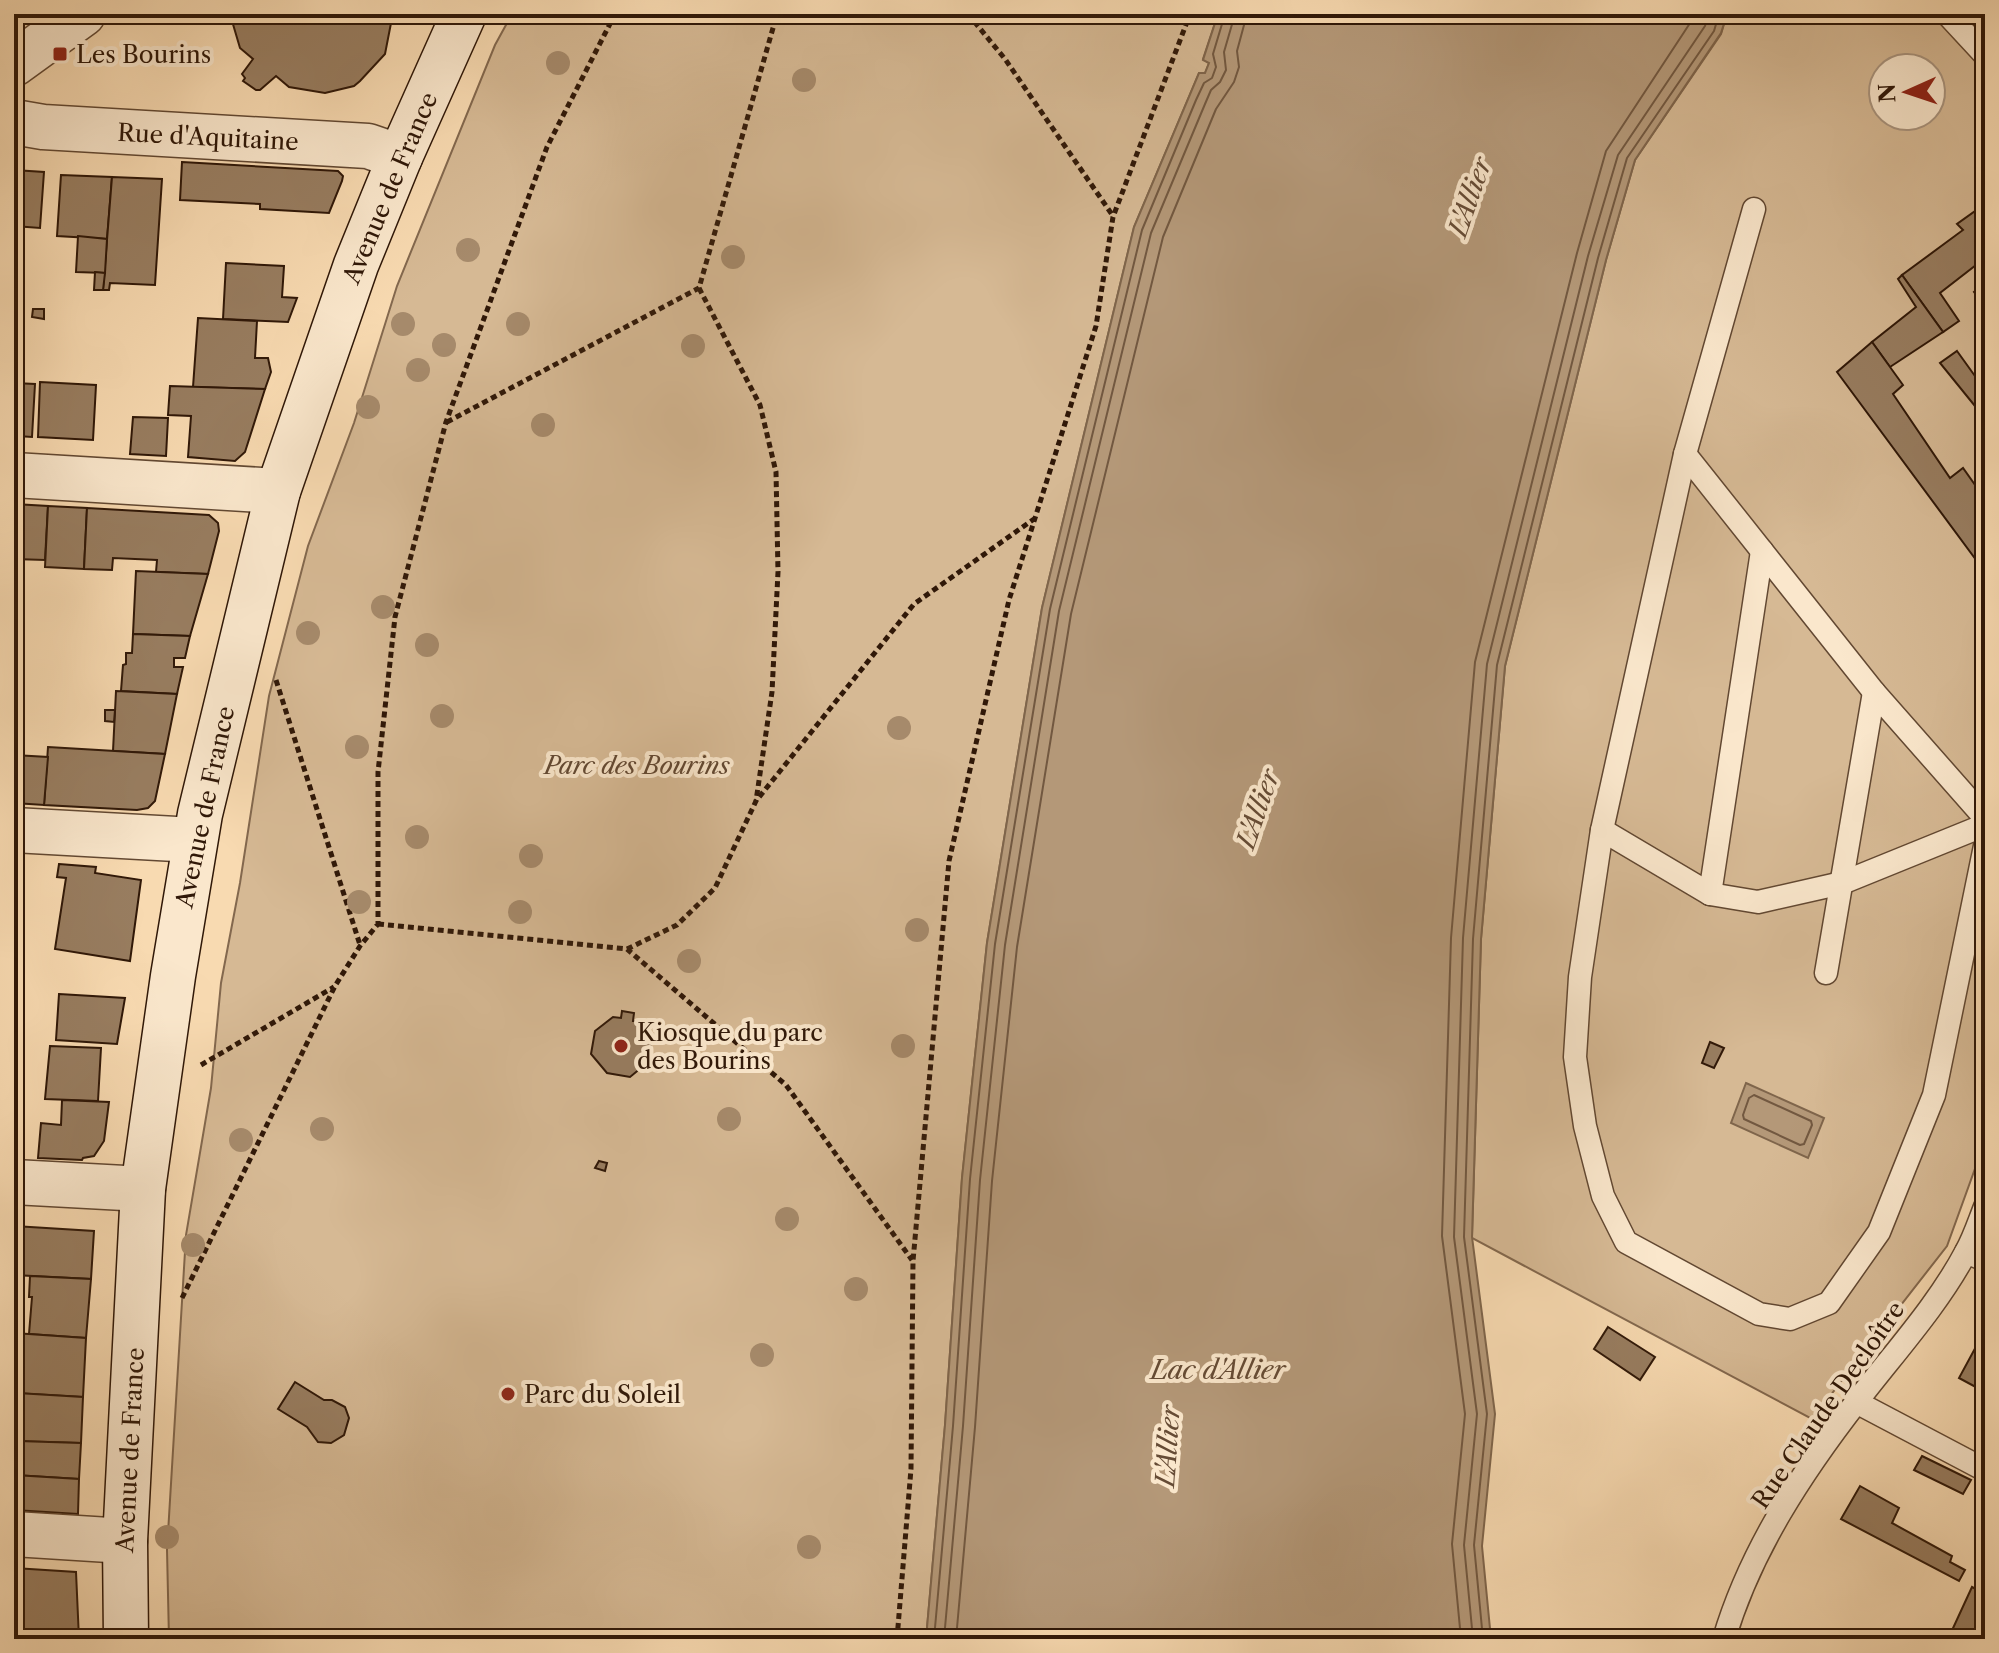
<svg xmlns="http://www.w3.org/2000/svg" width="1999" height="1653" font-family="'Libre Caslon Text',serif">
<rect width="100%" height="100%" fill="#f8dab1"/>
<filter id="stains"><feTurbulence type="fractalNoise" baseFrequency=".0025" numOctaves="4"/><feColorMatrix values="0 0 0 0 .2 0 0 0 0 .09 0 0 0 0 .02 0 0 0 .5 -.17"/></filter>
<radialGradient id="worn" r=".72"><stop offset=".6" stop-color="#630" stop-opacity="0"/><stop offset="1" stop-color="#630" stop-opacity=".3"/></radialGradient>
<g fill="#d6b994" stroke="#83684e" stroke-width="2" fill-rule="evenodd">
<path d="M 512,14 L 1218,14 L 1203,59 L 1209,63 L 1205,73 L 1199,73 L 1134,227 L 1042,608 L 987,943 L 962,1178 L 945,1425 L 926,1639 L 169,1639 L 167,1550 L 186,1235 L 211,1088 L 221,983 L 240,883 L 269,696 L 308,546 L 354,423 L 397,286 L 495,45 Z"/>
<path d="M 1727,14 L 1985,14 L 1985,1141 L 1947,1246 L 1812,1419 L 1472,1238 L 1481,939 L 1505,666 L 1606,260 L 1635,160 L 1721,34 ZM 1883,68 L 1931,68 L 1931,116 L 1883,116 Z"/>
</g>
<g fill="#b49878" stroke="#7f654b" stroke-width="2">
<path d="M 1218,14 L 1727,14 L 1721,33 L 1635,160 L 1606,260 L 1505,666 L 1481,939 L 1472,1237 L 1495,1414 L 1482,1546 L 1491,1639 L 926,1639 L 945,1425 L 962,1178 L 987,943 L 1042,608 L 1134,227 L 1199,73 L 1205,73 L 1209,63 L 1203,60 Z"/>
<path d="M 1746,1083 L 1824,1118 L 1808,1158 L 1731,1123 Z"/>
</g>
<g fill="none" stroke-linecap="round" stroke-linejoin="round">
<g stroke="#725840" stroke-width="2">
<path d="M 1754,1095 L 1811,1121 L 1812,1125 L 1804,1144 L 1800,1145 L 1744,1119 L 1743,1115 L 1749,1098 Z"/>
<path d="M 934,1639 L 953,1426 L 970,1179 L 995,944 L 1050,609 L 1142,230 L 1196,100 L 1204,83 L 1212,78 L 1216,67 L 1213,54 L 1225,14"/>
<path d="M 944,1639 L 963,1426 L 980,1180 L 1005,945 L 1059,611 L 1151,233 L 1205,104 L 1211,90 L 1220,82 L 1226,70 L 1224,52 L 1235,14"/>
<path d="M 956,1639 L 975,1427 L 992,1181 L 1017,947 L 1071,614 L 1163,237 L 1216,109 L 1234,82 L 1239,67 L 1237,51 L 1247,14"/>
<path d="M 1461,1639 L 1452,1544 L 1465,1414 L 1442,1236 L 1451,938 L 1475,662 L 1577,253 L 1606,151 L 1696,14"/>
<path d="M 1473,1639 L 1464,1545 L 1477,1414 L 1454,1237 L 1463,938 L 1487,664 L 1588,256 L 1618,155 L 1705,26 L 1709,14"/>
<path d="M 1483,1639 L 1474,1545 L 1487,1414 L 1464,1237 L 1473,939 L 1497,665 L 1598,258 L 1627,158 L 1714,31 L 1719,14"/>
</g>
</g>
<g fill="#987d60" stroke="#301808" stroke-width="2">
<path d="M 230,14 L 391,14 L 392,18 L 385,54 L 360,81 L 354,86 L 325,93 L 289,87 L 276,76 L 260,90 L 256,90 L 243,81 L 245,78 L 242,74 L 253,59 L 240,48 Z"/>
<path d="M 182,162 L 338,171 L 343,176 L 342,181 L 329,213 L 260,209 L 260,204 L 180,200 Z"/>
<path d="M 14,170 L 44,172 L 40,228 L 14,226 Z"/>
<path d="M 61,175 L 112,177 L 107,239 L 57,236 Z"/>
<path d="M 112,177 L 162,179 L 155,285 L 110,283 L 109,290 L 103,290 Z"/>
<path d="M 1985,204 L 1985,225 L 1981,227 L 1985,233 L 1985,258 L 1940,293 L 1959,321 L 1943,332 L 1902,275 L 1963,230 L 1957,224 Z"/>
<path d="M 78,236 L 107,239 L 105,273 L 76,272 Z"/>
<path d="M 226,263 L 284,266 L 282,297 L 297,298 L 288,322 L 223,319 Z"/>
<path d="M 95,272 L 105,273 L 103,290 L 94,290 Z"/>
<path d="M 1902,275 L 1943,332 L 1890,367 L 1872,342 L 1916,307 L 1898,279 Z"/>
<path d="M 1985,283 L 1985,307 L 1974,292 Z"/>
<path d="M 33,309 L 44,309 L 44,319 L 32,317 Z"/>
<path d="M 198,318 L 257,321 L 255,358 L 268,358 L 271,372 L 265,389 L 193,387 Z"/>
<path d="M 1872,342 L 1903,385 L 1893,394 L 1950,478 L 1963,468 L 1985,499 L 1985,572 L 1837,372 Z"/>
<path d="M 1957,351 L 1985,390 L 1985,406 L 1979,411 L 1940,363 Z"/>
<path d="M 40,382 L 96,385 L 93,440 L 38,437 Z"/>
<path d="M 14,383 L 35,384 L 32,437 L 17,436 L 14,439 Z"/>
<path d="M 170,386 L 265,389 L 245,452 L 235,461 L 188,457 L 191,416 L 168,415 Z"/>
<path d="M 133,417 L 168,418 L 166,456 L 130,454 Z"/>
<path d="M 14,504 L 48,506 L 45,560 L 14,559 Z"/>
<path d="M 48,506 L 87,508 L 84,569 L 45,567 Z"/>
<path d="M 87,508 L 209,515 L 218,523 L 219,531 L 208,574 L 156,572 L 157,560 L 113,558 L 112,570 L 84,569 Z"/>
<path d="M 14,559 L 18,559 L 16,595 L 14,595 Z"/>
<path d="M 136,571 L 208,574 L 190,636 L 133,634 Z"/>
<path d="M 133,634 L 190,636 L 185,658 L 174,658 L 174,667 L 183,667 L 177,694 L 121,691 L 123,665 L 126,664 L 126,653 L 132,653 Z"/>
<path d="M 116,691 L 177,694 L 165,754 L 113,751 Z"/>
<path d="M 105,710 L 115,710 L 114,722 L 105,721 Z"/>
<path d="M 48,747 L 165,754 L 155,801 L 148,808 L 137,810 L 44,805 Z"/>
<path d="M 14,755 L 48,757 L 44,805 L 14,803 Z"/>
<path d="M 59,864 L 96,867 L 95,873 L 141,880 L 130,961 L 55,949 L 66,878 L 57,877 Z"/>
<path d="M 59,994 L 125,998 L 117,1044 L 56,1040 Z"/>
<path d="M 622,1011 L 634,1013 L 633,1021 L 638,1021 L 652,1038 L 647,1063 L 630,1077 L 607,1073 L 591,1054 L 595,1031 L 613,1017 L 621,1018 Z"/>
<path d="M 1710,1042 L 1724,1048 L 1714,1068 L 1702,1063 Z"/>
<path d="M 50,1046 L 101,1048 L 98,1101 L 45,1099 Z"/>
<path d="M 14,1077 L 19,1077 L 20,1097 L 14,1097 Z"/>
<path d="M 62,1100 L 109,1102 L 104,1141 L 94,1156 L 83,1158 L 82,1160 L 38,1158 L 41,1123 L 61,1125 Z"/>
<path d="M 599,1161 L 607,1163 L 605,1171 L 595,1168 Z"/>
<path d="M 14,1226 L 94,1231 L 91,1279 L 14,1275 Z"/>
<path d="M 30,1276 L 91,1279 L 86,1338 L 29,1334 L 32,1297 L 29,1297 Z"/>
<path d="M 1608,1327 L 1655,1357 L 1640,1380 L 1594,1349 Z"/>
<path d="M 1985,1330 L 1985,1392 L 1959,1378 Z"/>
<path d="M 14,1333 L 86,1338 L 83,1397 L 14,1393 Z"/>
<path d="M 295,1382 L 324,1400 L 332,1400 L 345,1407 L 349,1418 L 344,1435 L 331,1443 L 318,1442 L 307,1427 L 278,1409 Z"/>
<path d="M 17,1393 L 83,1397 L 81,1443 L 14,1441 Z"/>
<path d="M 18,1441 L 81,1443 L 79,1479 L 14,1475 Z"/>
<path d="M 1922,1456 L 1971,1480 L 1963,1494 L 1914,1470 Z"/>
<path d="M 14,1475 L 79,1479 L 78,1514 L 14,1510 Z"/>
<path d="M 1860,1486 L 1899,1508 L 1892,1523 L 1952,1556 L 1950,1562 L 1965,1570 L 1959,1581 L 1841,1519 Z"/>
<path d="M 14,1568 L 76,1572 L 79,1639 L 14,1639 Z"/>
<path d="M 1972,1587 L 1985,1594 L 1985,1639 L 1948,1639 Z"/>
</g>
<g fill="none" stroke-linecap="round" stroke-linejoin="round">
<g stroke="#624832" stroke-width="25">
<g id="lane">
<path d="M 1947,14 L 1985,55"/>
<path d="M 1754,209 L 1685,454 L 1602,830 L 1580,977 L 1575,1057 L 1585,1126 L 1603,1196 L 1626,1242 L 1759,1314 L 1790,1319 L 1829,1303 L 1879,1232 L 1934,1095 L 1985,846"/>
<path d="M 1685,454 L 1874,692 L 1985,818"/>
<path d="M 1602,830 L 1710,894 L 1758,902 L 1842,883 L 1985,825"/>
<path d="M 1710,894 L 1762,551"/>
<path d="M 1826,973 L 1874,692"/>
<path d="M 1966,1252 L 1985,1260"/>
<path d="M 1856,1402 L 1985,1470"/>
<path d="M 1724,1639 C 1750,1551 1802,1472 1858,1400 C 1894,1353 1938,1305 1966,1252 C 1974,1238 1979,1222 1985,1207"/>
</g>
</g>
<g stroke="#624832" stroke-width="47">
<g id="street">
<path d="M 14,64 L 83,14"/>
<path d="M 14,122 L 43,127 L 368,146 L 400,157"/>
<path d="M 14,475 L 278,491"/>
<path d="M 14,830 L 194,840"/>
<path d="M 14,1182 L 143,1189"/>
<path d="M 14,1534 L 125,1541"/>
</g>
</g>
<g stroke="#301808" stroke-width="47">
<path id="secondary" d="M 126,1639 L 125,1541 L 143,1189 L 173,976 L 200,814 L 278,491 L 356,265 L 400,157 L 464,14"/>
</g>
<g stroke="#301808" stroke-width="5" stroke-dasharray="6 4" stroke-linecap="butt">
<path d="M 968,14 L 1005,59 L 1113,216"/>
<path d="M 699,288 L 760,405 L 776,472 L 778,572 L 772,692 L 756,801"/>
<path d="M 447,422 L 699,288 L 777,14"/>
<path d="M 276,680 L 360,945"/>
<path d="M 378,924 L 627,949 L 786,1085 L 912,1260"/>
<path d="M 627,949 L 677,925 L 715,888 L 756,801 L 914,604 L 1034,519"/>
<path d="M 201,1065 L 334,987"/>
<path d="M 182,1298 L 335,986 L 360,946 L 378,924 L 378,772 L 395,617 L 446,422 L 547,147 L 615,14"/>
<path d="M 897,1639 L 911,1469 L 913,1261 L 949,861 L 1009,600 L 1096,326 L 1113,217 L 1190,14"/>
</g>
<use href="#lane" stroke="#fae7cc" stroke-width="22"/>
<use href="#street" stroke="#fae7cc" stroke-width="44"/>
<use href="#secondary" stroke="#fae7cc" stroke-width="44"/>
</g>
<g fill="#a68a6b">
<circle cx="558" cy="63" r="12"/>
<circle cx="804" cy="80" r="12"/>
<circle cx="468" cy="250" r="12"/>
<circle cx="733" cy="257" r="12"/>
<circle cx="403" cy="324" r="12"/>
<circle cx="518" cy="324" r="12"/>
<circle cx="444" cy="345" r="12"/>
<circle cx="693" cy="346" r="12"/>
<circle cx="418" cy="370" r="12"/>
<circle cx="368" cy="407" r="12"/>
<circle cx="543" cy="425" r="12"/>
<circle cx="383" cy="607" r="12"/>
<circle cx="308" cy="633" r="12"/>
<circle cx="427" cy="645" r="12"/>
<circle cx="442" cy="716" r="12"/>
<circle cx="899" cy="728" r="12"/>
<circle cx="357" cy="747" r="12"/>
<circle cx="417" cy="837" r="12"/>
<circle cx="531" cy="856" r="12"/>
<circle cx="359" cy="902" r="12"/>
<circle cx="520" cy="912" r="12"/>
<circle cx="917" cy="930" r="12"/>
<circle cx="689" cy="961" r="12"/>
<circle cx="903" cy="1046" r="12"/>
<circle cx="729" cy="1119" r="12"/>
<circle cx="322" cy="1129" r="12"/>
<circle cx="241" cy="1140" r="12"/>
<circle cx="787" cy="1219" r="12"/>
<circle cx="193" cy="1245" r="12"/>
<circle cx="856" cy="1289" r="12"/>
<circle cx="762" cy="1355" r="12"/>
<circle cx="167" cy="1537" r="12"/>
<circle cx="809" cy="1547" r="12"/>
</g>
<g fill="#8f2418" stroke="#fae7cc" stroke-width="3">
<rect x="52" y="46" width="16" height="16" rx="4"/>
<circle cx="621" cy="1046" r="8"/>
<circle cx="508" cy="1394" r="8"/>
</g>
<g text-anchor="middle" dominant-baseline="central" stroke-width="8" stroke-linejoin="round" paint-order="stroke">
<g font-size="24" fill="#301808" stroke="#fae7cc" text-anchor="start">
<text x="76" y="54">Les Bourins</text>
<text x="637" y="1032">Kiosque du parc<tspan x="637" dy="28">des Bourins</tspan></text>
<text x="524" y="1394">Parc du Soleil</text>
</g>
<g font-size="24" fill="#301808" stroke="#fae7cc">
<text transform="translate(208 137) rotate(3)">Rue d'Aquitaine</text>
<text transform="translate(390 188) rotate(-67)">Avenue de France</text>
<text transform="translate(205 807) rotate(-78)">Avenue de France</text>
<text transform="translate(1828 1405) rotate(-55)">Rue Claude Decloître</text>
<text transform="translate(130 1450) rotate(-87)">Avenue de France</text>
</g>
<g font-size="24" font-style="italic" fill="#624832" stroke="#fae7cc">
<text x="637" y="765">Parc des Bourins</text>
</g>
<g font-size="26" font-style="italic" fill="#654b35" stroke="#fae7cc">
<text transform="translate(1470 197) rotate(-71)">L'Allier</text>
<text transform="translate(1258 809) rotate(-71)">L'Allier</text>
<text x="1218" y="1370">Lac d'Allier</text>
<text transform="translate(1168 1446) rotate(-86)">L'Allier</text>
</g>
</g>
<rect width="1999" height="1653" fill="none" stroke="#f8dab1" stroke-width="48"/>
<rect x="16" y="16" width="1967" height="1621" fill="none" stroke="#301808" stroke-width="4"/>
<rect x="24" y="24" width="1951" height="1605" fill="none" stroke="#301808" stroke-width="2"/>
<g transform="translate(1907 92) rotate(267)"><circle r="38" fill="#fae7cc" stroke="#a9947e" stroke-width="2"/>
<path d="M0-6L14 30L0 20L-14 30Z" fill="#8f2418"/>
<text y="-12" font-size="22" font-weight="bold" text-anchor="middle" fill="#301808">N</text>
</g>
<rect width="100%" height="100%" filter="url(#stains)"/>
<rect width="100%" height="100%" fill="url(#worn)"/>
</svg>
